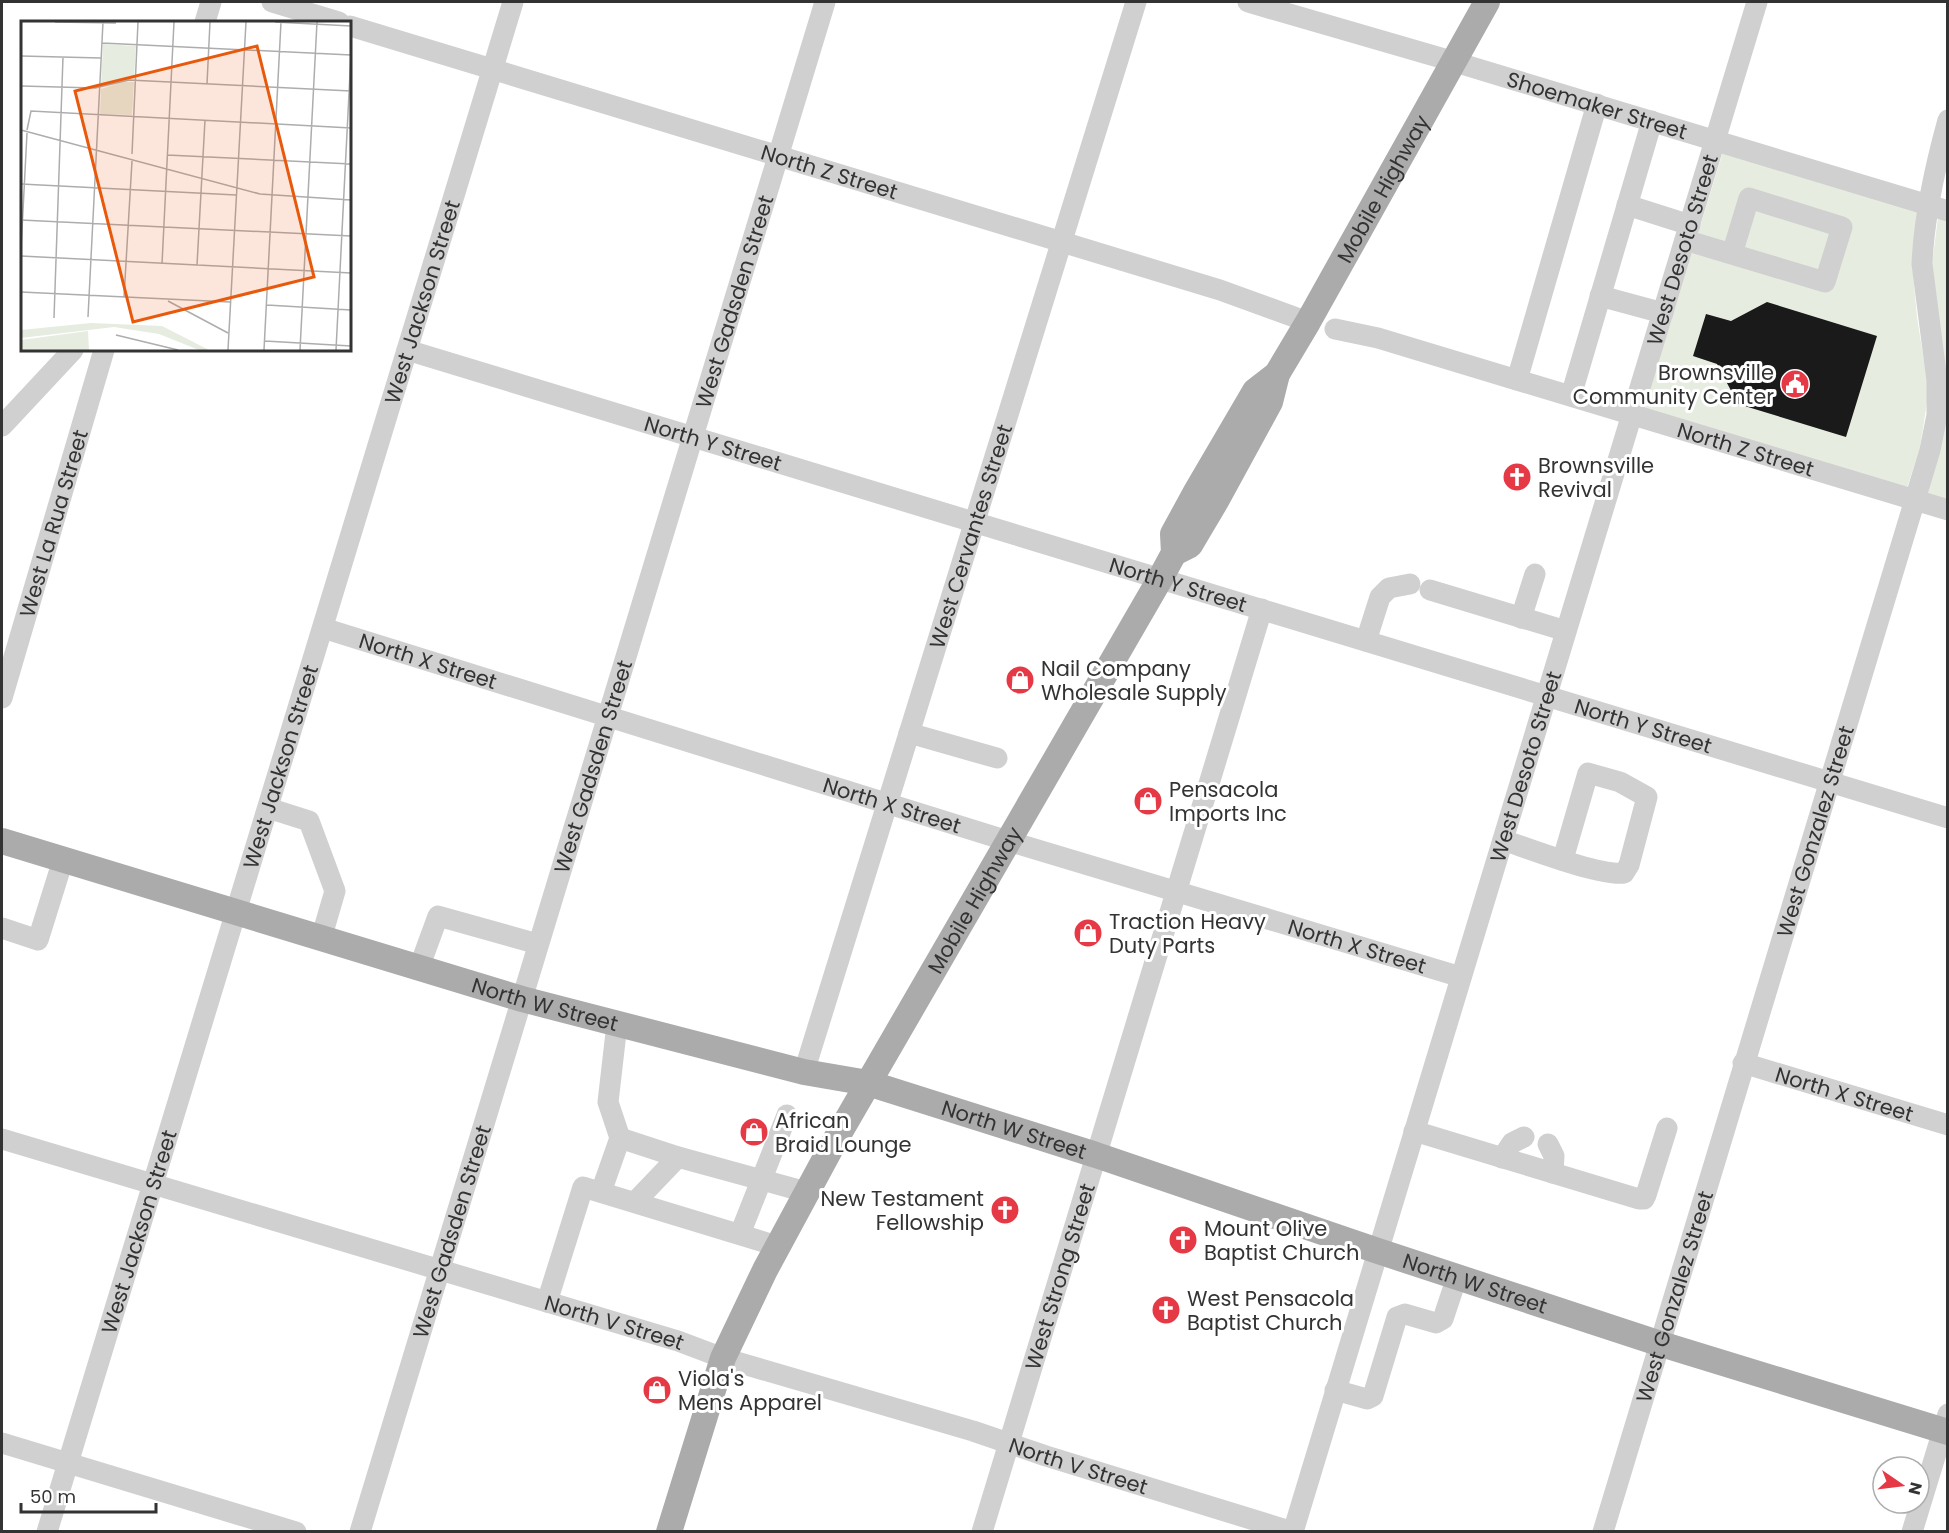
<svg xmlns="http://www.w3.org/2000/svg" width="1949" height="1533" font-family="Poppins,sans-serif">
<rect width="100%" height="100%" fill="#fff"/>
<g fill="#e6ecdf">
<path d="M 1723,152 L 1918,211 L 1912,263 L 1917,317 L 1927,381 L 1927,403 L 1920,447 L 1907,488 L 1644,409 Z"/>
<path d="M 1938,217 L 1947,220 L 1947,388 L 1932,265 Z"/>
<path d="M 1947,412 L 1947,501 L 1927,494 Z"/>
</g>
<path fill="#1a1a1a" d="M 1767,302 L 1877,336 L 1846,437 L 1738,404 L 1717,364 L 1693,356 L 1706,314 L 1731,321 Z"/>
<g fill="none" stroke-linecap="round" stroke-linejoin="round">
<g stroke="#d0d0d0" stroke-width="21">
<path d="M 272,2 L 339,22"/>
<path id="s1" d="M 1248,2 L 1455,62 L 1948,211"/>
<path d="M 205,22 L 211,2"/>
<path id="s2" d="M 350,26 L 1220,290 L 1308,322"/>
<path d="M 1627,205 L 1690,225"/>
<path d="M 1685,240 L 1825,282 L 1842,227 L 1749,198 L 1732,254"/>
<path d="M 1600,296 L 1663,313"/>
<path id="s3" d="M 1335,329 L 1378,338 L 1948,510"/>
<path id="s4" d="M 407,350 L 1948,818"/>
<path d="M 1517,380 L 1597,104"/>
<path d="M 1571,396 L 1652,121"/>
<path d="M 2,426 L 73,350"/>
<path d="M 1430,590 L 1566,631"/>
<path d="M 1521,618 L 1535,574"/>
<path id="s5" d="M 323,628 L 1008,841 L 1461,977"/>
<path d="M 1366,641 L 1380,597 L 1389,588 L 1410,584"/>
<path id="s6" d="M 2,698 L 104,350"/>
<path d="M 909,733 L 997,758"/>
<path d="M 268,808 L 309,821 L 335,891 L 321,939"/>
<path d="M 1503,840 C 1530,849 1599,876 1624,873 L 1629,865 L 1647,797 L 1620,782 L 1588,773 L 1563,859"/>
<path d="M 2,928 L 38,940 L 63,860"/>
<path d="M 419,968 L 438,916 L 538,944"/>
<path id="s7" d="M 1743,1063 L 1948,1125"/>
<path id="s8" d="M 804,1072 L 1136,2"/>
<path d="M 1414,1131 L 1639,1199 L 1644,1199 L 1646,1195 L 1667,1128"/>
<path d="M 620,1138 L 678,1157"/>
<path id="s9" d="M 2,1139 L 678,1341 L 723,1358 L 973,1431 L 1046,1456 L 1293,1532"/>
<path d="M 1548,1144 L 1554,1156 L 1553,1173"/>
<path d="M 1502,1158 L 1512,1143 L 1524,1137"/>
<path d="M 601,1192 L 620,1138 L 608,1102 L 617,1024"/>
<path d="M 635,1202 L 678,1157 L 806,1192"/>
<path d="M 740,1234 L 787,1115"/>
<path d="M 547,1302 L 583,1187 L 777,1246"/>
<path d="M 1335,1390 L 1367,1399 L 1373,1396 L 1397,1317 L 1405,1314 L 1436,1323 L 1443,1319 L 1457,1277"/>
<path d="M 2,1443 L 296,1532"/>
<path id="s10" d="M 47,1532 L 513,2"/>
<path id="s11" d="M 360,1532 L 825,2"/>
<path id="s12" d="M 982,1532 L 1262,609"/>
<path id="s13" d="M 1293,1532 L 1757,2"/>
<path id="s14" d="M 1603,1532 L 1930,450 L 1937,415 L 1937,381 L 1922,264 C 1924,216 1935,167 1948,120"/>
<path d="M 1912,1532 L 1948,1414"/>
</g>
<g stroke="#ababab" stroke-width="26">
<path id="s15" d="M 1174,553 L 1190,545 L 1216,501 L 1270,402 L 1277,374 L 1308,322 L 1487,2"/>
<path id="s16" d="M 2,841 L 522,999 L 804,1072 L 868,1083 L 1096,1155 L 1378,1251 L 1661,1344 L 1948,1432"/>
<path id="s17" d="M 669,1532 L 723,1358 L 765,1270 L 833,1144 L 1160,579 L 1174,553 L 1173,534 L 1197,490 L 1255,391 L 1277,374"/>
</g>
</g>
<defs>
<g id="civic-disc" transform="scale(1.5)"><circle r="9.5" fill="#e63946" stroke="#fff"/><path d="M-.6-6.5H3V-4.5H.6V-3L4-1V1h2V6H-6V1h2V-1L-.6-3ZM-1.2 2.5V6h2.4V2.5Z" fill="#fff"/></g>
<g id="church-disc" transform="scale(1.5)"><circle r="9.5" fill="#e63946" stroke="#fff"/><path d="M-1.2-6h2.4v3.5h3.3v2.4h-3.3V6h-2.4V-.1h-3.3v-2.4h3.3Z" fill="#fff"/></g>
<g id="shop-disc" transform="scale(1.5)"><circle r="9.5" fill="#e63946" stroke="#fff"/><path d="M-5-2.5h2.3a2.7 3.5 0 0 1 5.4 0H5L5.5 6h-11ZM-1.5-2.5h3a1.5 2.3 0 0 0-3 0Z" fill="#fff"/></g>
</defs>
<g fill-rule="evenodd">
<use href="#civic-disc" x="1795" y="384"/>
<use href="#church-disc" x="1517" y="477"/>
<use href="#shop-disc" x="1020" y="680"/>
<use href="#shop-disc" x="1148" y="801"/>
<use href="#shop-disc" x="1088" y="933"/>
<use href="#shop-disc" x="754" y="1132"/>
<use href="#church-disc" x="1005" y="1210"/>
<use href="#church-disc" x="1183" y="1240"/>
<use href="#church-disc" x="1166" y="1310"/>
<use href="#shop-disc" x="657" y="1390"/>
</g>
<g text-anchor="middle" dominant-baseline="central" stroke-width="6" stroke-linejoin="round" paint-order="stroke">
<g font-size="21" fill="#333" stroke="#fff">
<text stroke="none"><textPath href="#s1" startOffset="364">Shoemaker Street</textPath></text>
<text stroke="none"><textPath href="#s2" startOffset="501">North Z Street</textPath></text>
<text stroke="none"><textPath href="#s15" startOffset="424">Mobile Highway</textPath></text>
<text stroke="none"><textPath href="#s13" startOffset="1340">West Desoto Street</textPath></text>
<text stroke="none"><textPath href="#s10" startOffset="1286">West Jackson Street</textPath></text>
<text stroke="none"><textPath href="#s11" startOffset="1286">West Gadsden Street</textPath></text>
<text stroke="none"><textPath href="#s4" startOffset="320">North Y Street</textPath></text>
<text stroke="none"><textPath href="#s3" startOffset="428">North Z Street</textPath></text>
<text stroke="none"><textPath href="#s6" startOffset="182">West La Rua Street</textPath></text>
<text stroke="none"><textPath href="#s8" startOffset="561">West Cervantes Street</textPath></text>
<text stroke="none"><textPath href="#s4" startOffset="806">North Y Street</textPath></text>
<text stroke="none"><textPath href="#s5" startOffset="110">North X Street</textPath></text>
<text stroke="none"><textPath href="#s4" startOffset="1292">North Y Street</textPath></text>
<text stroke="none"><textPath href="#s11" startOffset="800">West Gadsden Street</textPath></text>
<text stroke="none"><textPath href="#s13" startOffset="800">West Desoto Street</textPath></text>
<text stroke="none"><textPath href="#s10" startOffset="800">West Jackson Street</textPath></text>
<text stroke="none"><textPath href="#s5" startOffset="596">North X Street</textPath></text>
<text stroke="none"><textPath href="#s14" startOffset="732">West Gonzalez Street</textPath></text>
<text stroke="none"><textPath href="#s17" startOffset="705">Mobile Highway</textPath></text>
<text stroke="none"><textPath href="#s5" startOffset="1082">North X Street</textPath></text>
<text stroke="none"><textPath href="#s16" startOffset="567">North W Street</textPath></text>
<text stroke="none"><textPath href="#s7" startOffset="106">North X Street</textPath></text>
<text stroke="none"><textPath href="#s16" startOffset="1053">North W Street</textPath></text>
<text stroke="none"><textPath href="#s10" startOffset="314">West Jackson Street</textPath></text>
<text stroke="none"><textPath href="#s11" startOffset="314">West Gadsden Street</textPath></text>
<text stroke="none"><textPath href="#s12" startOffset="267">West Strong Street</textPath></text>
<text stroke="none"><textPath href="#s16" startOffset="1539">North W Street</textPath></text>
<text stroke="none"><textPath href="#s14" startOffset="246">West Gonzalez Street</textPath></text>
<text stroke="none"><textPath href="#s9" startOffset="639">North V Street</textPath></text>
<text stroke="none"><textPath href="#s9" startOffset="1125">North V Street</textPath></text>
</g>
<g font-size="21" fill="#333" stroke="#fff" text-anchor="start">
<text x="1774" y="372" text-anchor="end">Brownsville<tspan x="1774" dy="24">Community Center</tspan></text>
<text x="1538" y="465">Brownsville<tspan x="1538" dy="24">Revival</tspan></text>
<text x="1041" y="668">Nail Company<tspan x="1041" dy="24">Wholesale Supply</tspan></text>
<text x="1169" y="789">Pensacola<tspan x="1169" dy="24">Imports Inc</tspan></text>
<text x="1109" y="921">Traction Heavy<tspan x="1109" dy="24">Duty Parts</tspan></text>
<text x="775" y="1120">African<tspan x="775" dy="24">Braid Lounge</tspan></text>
<text x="984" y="1198" text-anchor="end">New Testament<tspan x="984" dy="24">Fellowship</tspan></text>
<text x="1204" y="1228">Mount Olive<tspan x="1204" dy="24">Baptist Church</tspan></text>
<text x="1187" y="1298">West Pensacola<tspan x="1187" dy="24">Baptist Church</tspan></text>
<text x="678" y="1378">Viola's<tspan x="678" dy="24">Mens Apparel</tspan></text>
</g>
</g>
<g transform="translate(21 21)">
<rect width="330" height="330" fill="#fff"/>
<path d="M 82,23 L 115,25 L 113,58 L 80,65 ZM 102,61 L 113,61 L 111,94 L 79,93 L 80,68 ZM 70,302 L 141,305 L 188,329 L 178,329 L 138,313 L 93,306 L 0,317 L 0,309 ZM 67,310 L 68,329 L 0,329 L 0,319 Z" fill="#e6ecdf"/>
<path fill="none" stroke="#adadad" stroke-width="1.5" d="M 34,1 L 95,2M 254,1 L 330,5M 81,22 L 330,34M 0,35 L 80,37M 186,63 L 189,1M 0,65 L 74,67 L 108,59 L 330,70M 0,109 L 239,173 L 330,179M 6,109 L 10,90 L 330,107M 111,133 L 117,1M 146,134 L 330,143M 0,163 L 215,174M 0,199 L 330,215M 0,228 L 6,112M 0,235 L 330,252M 141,243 L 153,1M 176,244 L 184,99M 0,271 L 209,281M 103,276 L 111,140M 147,280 L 207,312M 246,284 L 330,289M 67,296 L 82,1M 33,297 L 42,36M 95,314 L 157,329M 244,320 L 330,325M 207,329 L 225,1M 243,329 L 260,1M 279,329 L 296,1M 315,329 L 330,33"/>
<path fill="#e8590c" fill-opacity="0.15" stroke="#e8590c" stroke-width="3" d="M 236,25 L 293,256 L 112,301 L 54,70 Z"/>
<rect width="330" height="330" fill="none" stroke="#333" stroke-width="3"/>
</g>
<rect width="1949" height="1533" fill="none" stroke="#333333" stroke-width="6"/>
<g transform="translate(1901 1485) rotate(104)"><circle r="28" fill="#ffffff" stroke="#adadad" stroke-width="1.5"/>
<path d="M0-4.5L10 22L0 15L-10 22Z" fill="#e63946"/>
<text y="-9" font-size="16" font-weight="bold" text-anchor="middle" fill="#333333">N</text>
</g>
<path d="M21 1503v9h135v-9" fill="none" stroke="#333333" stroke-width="3"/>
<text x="30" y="1503" font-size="18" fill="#333333" stroke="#ffffff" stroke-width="4.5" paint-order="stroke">50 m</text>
</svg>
